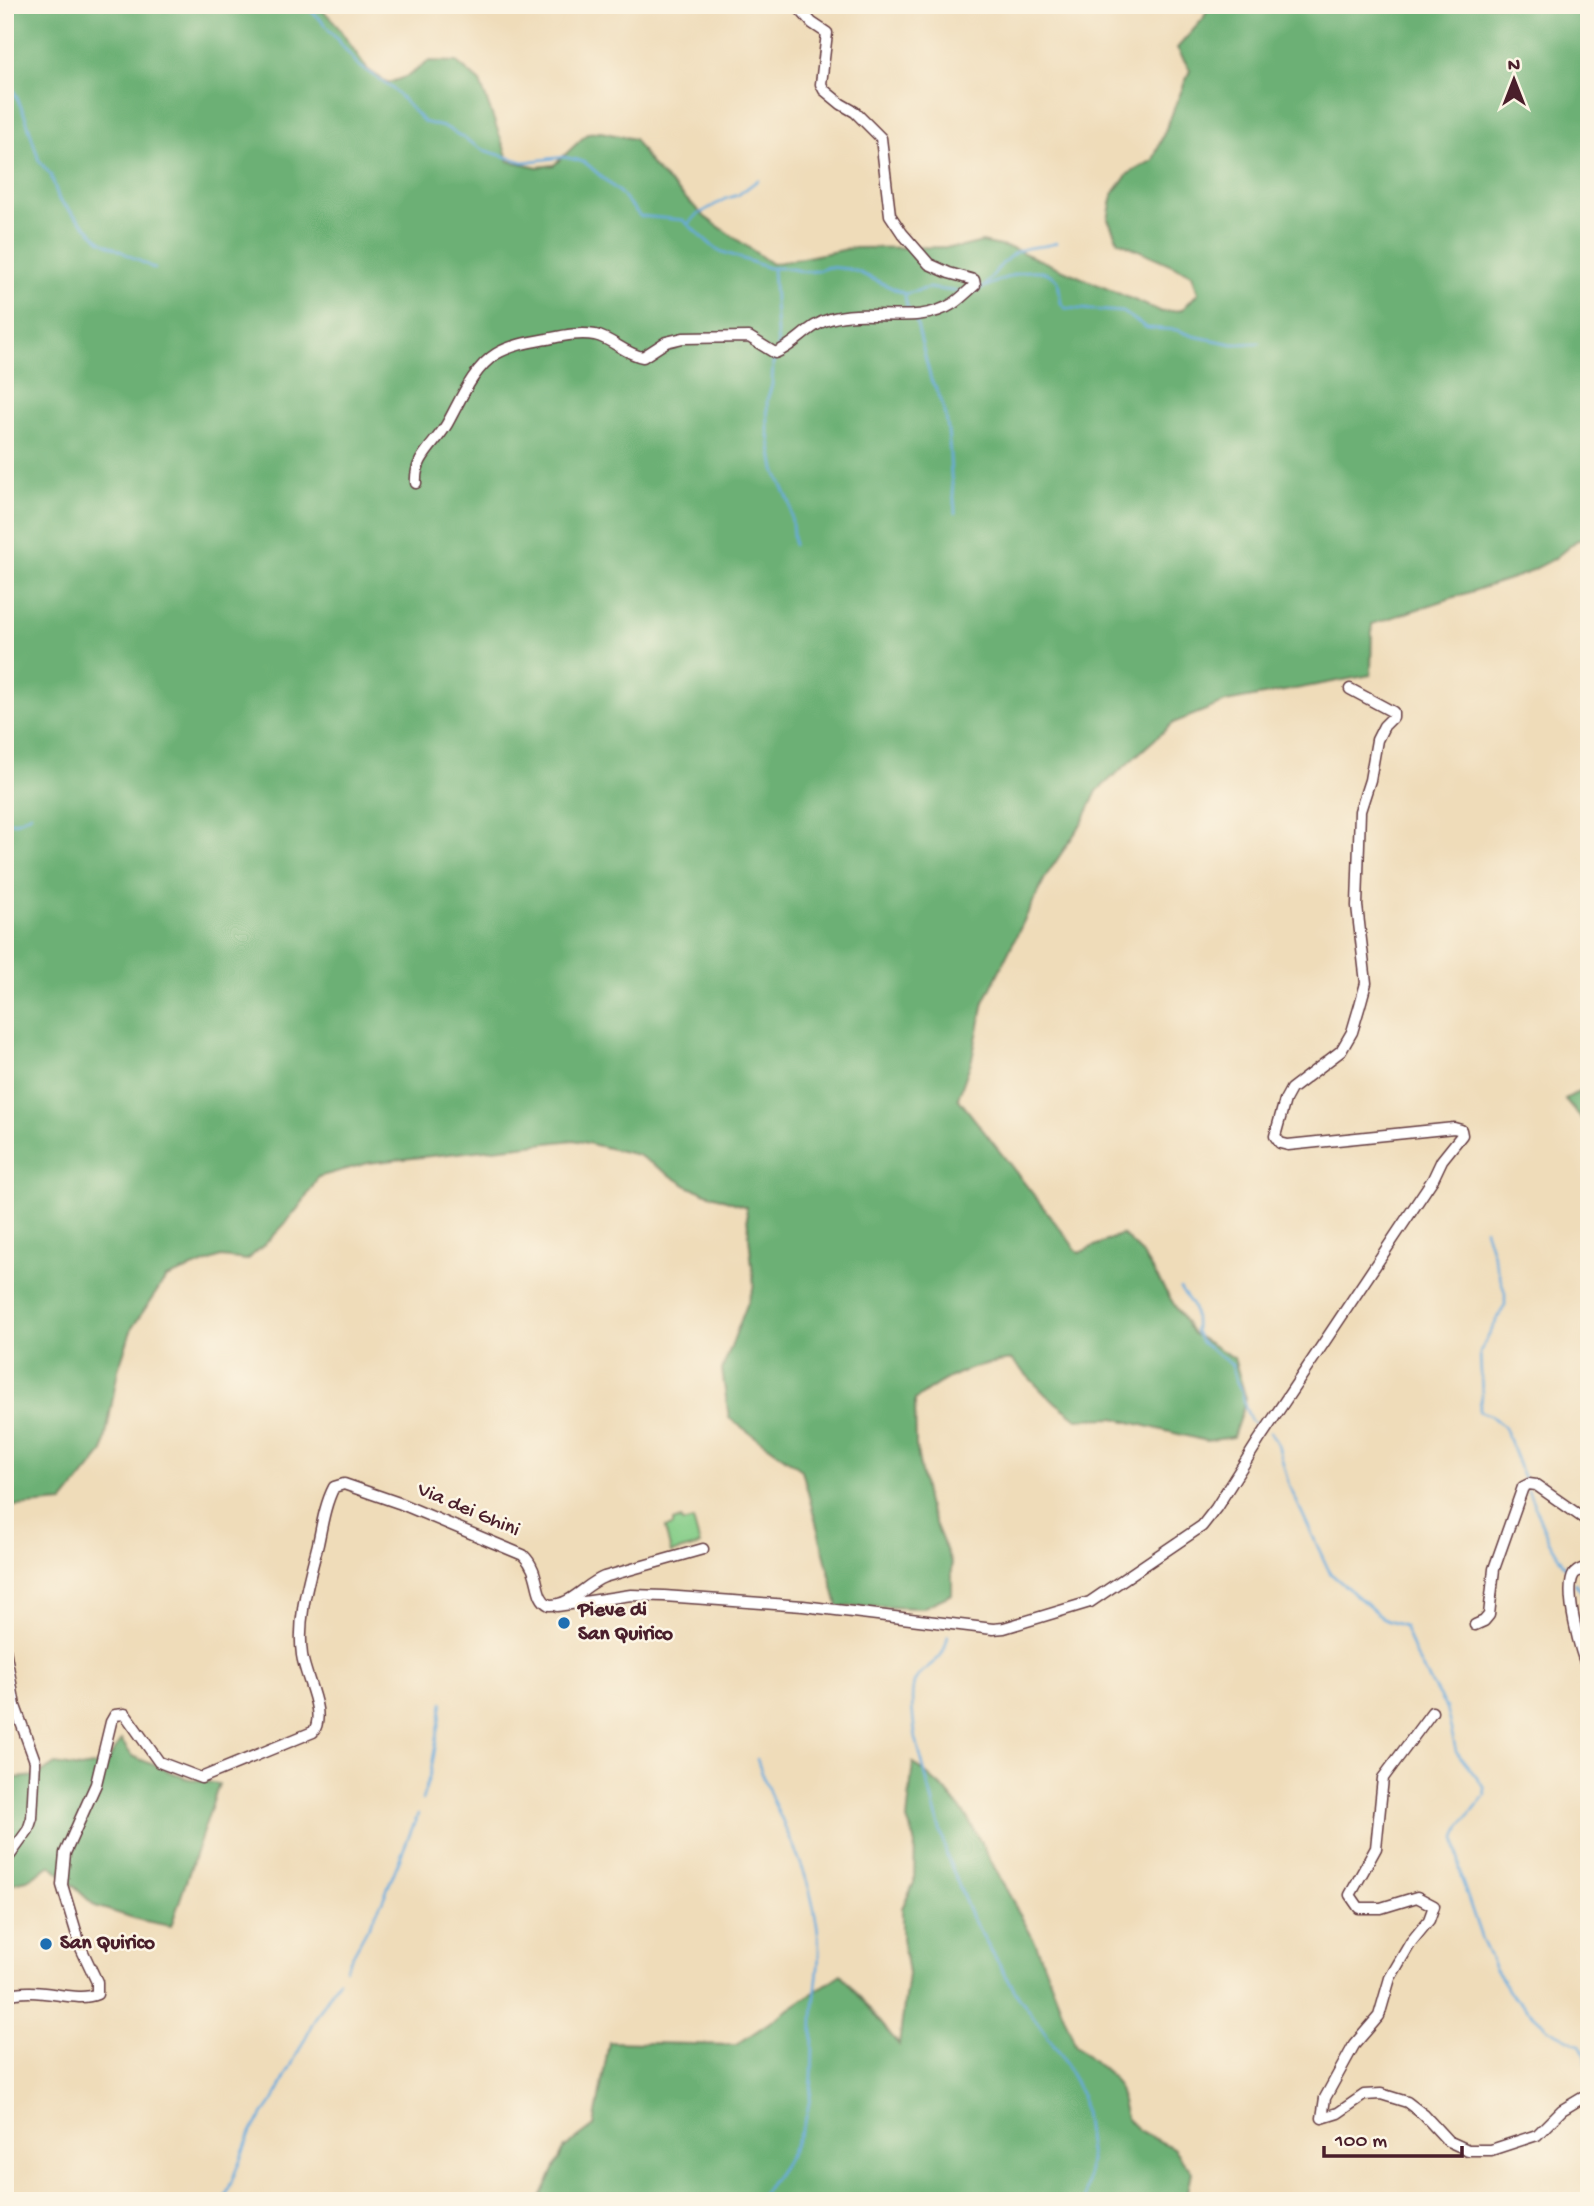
<svg xmlns="http://www.w3.org/2000/svg" width="1594" height="2206" font-family="'Gochi Hand',sans-serif">
<rect width="100%" height="100%" fill="#fcf5e5"/>
<filter id="ink" filterUnits="userSpaceOnUse"><feTurbulence type="fractalNoise" baseFrequency=".0143" numOctaves="2"/><feDisplacementMap in="SourceGraphic" scale="14" xChannelSelector="R" yChannelSelector="G"/><feConvolveMatrix kernelMatrix="1 2 1 2 8 2 1 2 1" color-interpolation-filters="sRGB"/></filter>
<filter id="wash" filterUnits="userSpaceOnUse"><feTurbulence type="fractalNoise" baseFrequency=".00686" numOctaves="4" result="noise"/><feDisplacementMap in="SourceGraphic" scale="28" xChannelSelector="R" yChannelSelector="G"/><feGaussianBlur stdDeviation="1.57" result="paint"/><feColorMatrix in="noise" values="0 0 0 0 0 0 0 0 0 0 0 0 0 0 0 0 0 1.4 0 .05"/><feComposite in="paint" operator="in"/></filter>
<g filter="url(#wash)">
<rect width="100%" height="100%" fill="#efdcb9"/>
<path fill="#85cd88" stroke="#68765a" stroke-width="2" d="M 681,1519 L 682,1523 L 693,1520 L 700,1545 L 671,1553 L 665,1528 L 673,1526 L 673,1522 Z"/>
<g fill="#6cb074" stroke="#5b6850" stroke-width="2">
<path d="M 5,5 L 316,5 L 333,20 L 368,70 L 388,83 L 408,76 L 429,61 L 457,62 L 480,82 L 509,161 L 538,167 L 554,165 L 588,133 L 601,132 L 634,139 L 653,167 L 705,217 L 772,264 L 852,248 L 962,247 L 982,242 L 1014,249 L 1162,312 L 1182,310 L 1198,293 L 1192,274 L 1118,241 L 1108,219 L 1113,194 L 1128,174 L 1153,160 L 1190,70 L 1177,48 L 1203,19 L 1210,5 L 1589,5 L 1589,536 L 1576,541 L 1554,559 L 1525,574 L 1372,624 L 1371,675 L 1226,702 L 1173,723 L 1097,791 L 1082,823 L 1046,876 L 984,1002 L 972,1059 L 958,1098 L 1079,1253 L 1122,1234 L 1141,1252 L 1192,1333 L 1234,1358 L 1246,1399 L 1233,1437 L 1206,1441 L 1114,1418 L 1077,1419 L 1046,1395 L 1012,1360 C 973,1364 946,1376 915,1400 L 916,1446 L 927,1504 L 952,1564 L 952,1594 L 922,1608 L 838,1606 L 802,1470 L 729,1418 L 722,1370 L 754,1286 L 746,1207 L 689,1187 L 638,1155 L 574,1140 L 368,1163 L 318,1177 C 301,1210 275,1236 247,1260 L 221,1257 L 166,1278 L 132,1328 L 118,1370 L 103,1452 L 63,1502 L 5,1507 Z"/>
<path d="M 1589,1086 L 1589,1121 L 1584,1122 L 1565,1099 Z"/>
<path d="M 121,1740 L 132,1756 L 185,1778 L 219,1784 L 171,1926 L 140,1920 L 95,1906 L 51,1865 L 27,1880 L 5,1885 L 5,1779 L 37,1776 L 55,1764 L 80,1768 L 106,1764 Z"/>
<path d="M 913,1762 L 945,1790 L 967,1817 L 1036,1944 L 1076,2046 L 1113,2078 L 1120,2092 L 1126,2118 L 1138,2130 L 1173,2148 L 1192,2172 L 1186,2201 L 539,2201 L 564,2149 L 594,2126 L 609,2042 L 736,2045 L 841,1974 L 899,2045 L 908,1973 L 902,1938 L 902,1908 L 914,1883 L 915,1840 L 907,1820 Z"/>
</g>
<g fill="none" stroke-linecap="round" stroke-linejoin="round">
<g stroke="#69abdd" stroke-width="2.5">
<path d="M 304,5 L 321,20 L 358,65 L 393,89 L 424,122 L 447,128 L 483,150 L 524,162 L 563,157 L 578,160 L 587,164 L 619,192 L 640,216 L 683,220 L 717,250 L 769,268 L 787,268 L 805,272 L 817,271 L 828,267 L 849,269 L 858,272 L 905,294 L 928,288 L 961,292"/>
<path d="M 5,71 L 26,118 L 39,161 L 51,175 L 59,200 L 101,241 L 155,269"/>
<path d="M 688,224 L 697,215 L 725,199 L 738,195 L 758,180"/>
<path d="M 773,268 L 778,349"/>
<path d="M 985,286 C 996,272 1008,251 1028,248 C 1038,246 1045,247 1056,243"/>
<path d="M 975,291 C 998,283 1037,256 1058,281 L 1061,303 L 1065,308 L 1123,312 L 1147,328 L 1177,330 L 1193,336 L 1233,344 L 1260,343"/>
<path d="M 905,296 L 907,307 L 911,312"/>
<path d="M 915,317 L 931,380 C 950,409 949,442 951,475 C 952,488 955,500 955,513"/>
<path d="M 777,355 L 773,363 L 772,385 L 767,400 L 768,429 L 775,470 L 790,503 L 794,545"/>
<path d="M 5,823 L 18,821 L 31,814"/>
<path d="M 5,904 L 10,904"/>
<path d="M 1485,1229 L 1505,1293 L 1505,1305 L 1480,1352 L 1482,1395 L 1479,1411 L 1490,1415 L 1504,1427 L 1526,1484"/>
<path d="M 1180,1289 C 1194,1306 1196,1310 1195,1331 L 1201,1342 L 1232,1365 L 1236,1381 L 1242,1391 L 1245,1407 L 1251,1421 L 1259,1426"/>
<path d="M 1270,1432 L 1278,1445 L 1289,1485 L 1330,1573 L 1385,1620 L 1404,1626 L 1416,1657 L 1446,1708 L 1456,1751 L 1484,1787 L 1485,1795 L 1460,1827 L 1456,1837 L 1461,1878 L 1482,1940 L 1495,1968 L 1512,1995 L 1549,2029 L 1580,2045 L 1586,2056 L 1589,2082"/>
<path d="M 1528,1490 L 1548,1539 L 1570,1575"/>
<path d="M 1575,1583 L 1589,1602"/>
<path d="M 948,1636 C 942,1666 931,1659 916,1679 C 908,1690 914,1726 916,1739 L 947,1856 L 971,1916 L 1017,1994 L 1061,2055 L 1082,2095 L 1090,2160 L 1085,2201"/>
<path d="M 5,1744 L 12,1755 L 5,1759"/>
<path d="M 422,1800 L 431,1771 L 443,1703"/>
<path d="M 345,1969 L 382,1902 L 418,1814"/>
<path d="M 224,2201 L 251,2132 L 273,2101 L 316,2017 L 339,1980"/>
<path d="M 756,2201 C 777,2176 795,2151 805,2120 C 815,2088 812,2052 813,2019 C 814,1996 819,1973 819,1950 C 819,1931 815,1911 810,1892 C 798,1846 771,1805 757,1759"/>
</g>
</g>
</g>
<g filter="url(#ink)">
<g fill="none" stroke-linecap="round" stroke-linejoin="round">
<g stroke="#633b40" stroke-width="13">
<g id="minor">
<path d="M 416,483 C 414,457 435,445 447,424 C 460,401 473,368 496,354 C 511,345 530,342 547,339 C 562,336 579,332 595,335 C 613,339 625,354 643,357 L 666,342 L 683,338 L 749,337 L 775,353 C 796,345 808,325 830,319 C 870,307 917,327 954,303 C 961,298 968,291 975,285 L 974,280 L 949,273 L 929,264 L 902,233 L 890,215 L 881,138 L 855,112 L 841,104 L 824,90 L 821,84 L 827,33 L 812,23 L 796,5"/>
<path d="M 1589,1567 C 1583,1568 1578,1570 1574,1574 C 1563,1591 1581,1654 1589,1672"/>
<path d="M 557,1606 L 631,1595 L 664,1596 L 803,1606 L 993,1629 L 1004,1628 L 1090,1602 L 1202,1526 L 1216,1508 L 1259,1440 L 1433,1179 L 1442,1160 L 1462,1135 L 1461,1130 L 1454,1128 L 1288,1145 L 1280,1143 L 1275,1136 L 1285,1100 L 1291,1089 L 1341,1051 L 1352,1032 L 1360,1005 L 1366,983 L 1357,906 L 1360,811 L 1370,780 L 1377,740 L 1384,726 L 1393,717 L 1393,712 L 1350,689"/>
<path d="M 1475,1625 L 1484,1621 L 1489,1615 L 1494,1569 L 1523,1487 L 1529,1484 L 1536,1485 L 1589,1522"/>
<path d="M 5,1649 L 15,1706 L 35,1761 L 32,1818 L 28,1830 L 5,1862"/>
<path d="M 1432,1712 L 1383,1778 L 1376,1848 L 1350,1895 L 1359,1908 L 1381,1908 L 1417,1897 L 1434,1906 L 1429,1920 L 1411,1942 L 1390,1978 L 1379,2016 L 1354,2045 L 1325,2098 L 1322,2118 L 1338,2113 L 1364,2095 L 1381,2094 L 1407,2102 L 1424,2115 L 1448,2141 L 1468,2150 L 1491,2150 L 1537,2135 L 1562,2110 L 1582,2098 L 1589,2102"/>
<path d="M 5,1996 C 36,1984 75,2004 97,1994 L 97,1982 L 81,1948 L 62,1885 L 65,1853 L 96,1784 L 111,1722 L 115,1715 L 125,1714 L 159,1762 L 201,1778 L 313,1732 C 327,1714 305,1678 302,1655 C 297,1617 309,1580 318,1544 C 322,1525 325,1504 334,1487 L 344,1484 L 399,1503 L 523,1555 C 542,1573 533,1597 549,1605 C 571,1606 584,1585 604,1577 L 703,1549"/>
</g>
</g>
<use href="#minor" stroke="#fff" stroke-width="10"/>
</g>
</g>
<g fill="#1f6fb2" stroke="#fcf5e5" stroke-width="2.5">
<circle cx="564" cy="1623" r="7"/>
<circle cx="46" cy="1944" r="7"/>
</g>
<g text-anchor="middle" dominant-baseline="central" stroke-width="5" stroke-linejoin="round" paint-order="stroke">
<g font-size="21" fill="#4a1f2b" stroke="#fcf5e5">
<text transform="translate(468 1511) rotate(23)">Via dei Ghini</text>
</g>
<g font-size="21" font-weight="bold" fill="#4a1f2b" stroke="#fcf5e5" text-anchor="start">
<text x="578" y="1611">Pieve di<tspan x="578" dy="24">San Quirico</tspan></text>
<text x="60" y="1944">San Quirico</text>
</g>
</g>
<rect width="1594" height="2206" fill="none" stroke="#fcf5e5" stroke-width="28"/>
<g transform="translate(1514 80)" stroke="#fcf5e5" stroke-width="5" paint-order="stroke">
<path d="M0-5L12 26L0 18L-12 26Z" fill="#4a1f2b"/>
<text y="-10" font-size="19" font-weight="bold" text-anchor="middle" fill="#4a1f2b">N</text>
</g>
<path d="M1324 2146v10h138v-10" fill="none" stroke="#4a1f2b" stroke-width="3.5"/>
<text x="1335" y="2146" font-size="21" fill="#4a1f2b" stroke="#fcf5e5" stroke-width="5" paint-order="stroke">100 m</text>
</svg>
